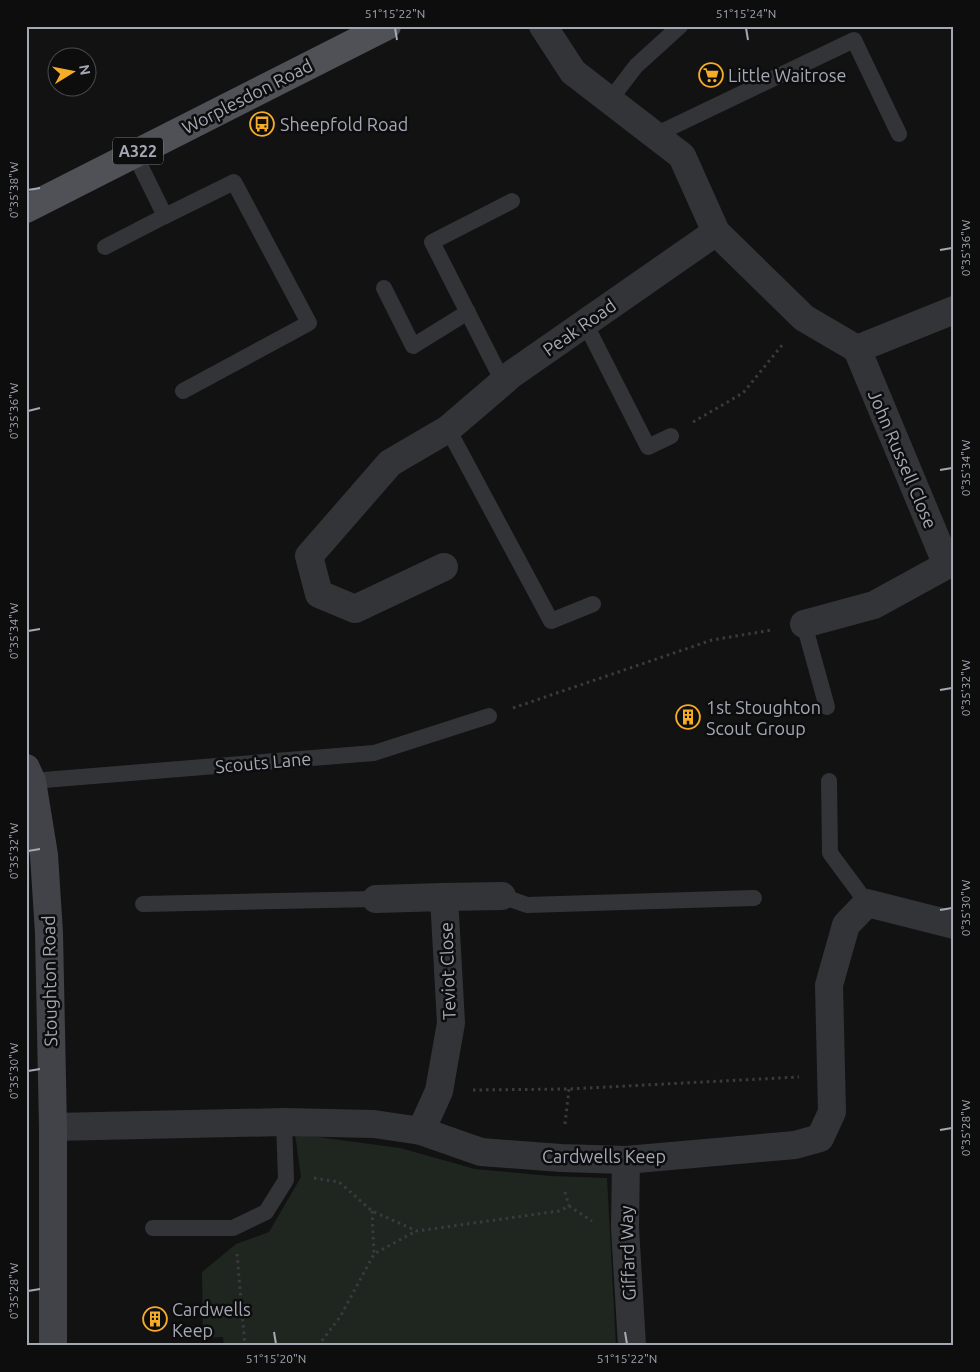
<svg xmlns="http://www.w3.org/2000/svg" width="980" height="1372" font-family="Ubuntu,sans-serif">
<rect width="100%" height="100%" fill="#121213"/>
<path fill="#1e261f" d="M 295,1134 L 400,1148 L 475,1169 L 551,1176 L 607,1178 L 616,1346 L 224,1346 L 223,1337 L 203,1338 L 202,1272 L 236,1244 L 269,1232 L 301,1177 Z"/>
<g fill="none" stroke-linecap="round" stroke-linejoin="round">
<g stroke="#393b3f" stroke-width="3" stroke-dasharray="2.5 4" stroke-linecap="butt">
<path d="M 693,422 L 743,393 L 783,344"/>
<path d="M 513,708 L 712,640 L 772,630"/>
<path d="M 473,1090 L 569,1089 L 799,1077"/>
<path d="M 565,1124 L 569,1089"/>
<path d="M 314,1178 L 339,1182 L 372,1211 L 417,1231 L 559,1211 L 569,1206 L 592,1221"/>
<path d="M 565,1192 L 569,1206"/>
<path d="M 372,1211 L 374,1254"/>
<path d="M 237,1254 L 245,1346"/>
<path d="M 318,1346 L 340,1317 L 374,1254 L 416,1231"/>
</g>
<g stroke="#333438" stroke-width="16">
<path d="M 610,100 L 636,66 L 680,26"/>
<path d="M 655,135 L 854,40 L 899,134"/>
<path d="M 134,153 L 165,216 L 234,182 L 309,323 L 183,391"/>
<path d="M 105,247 L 165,216"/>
<path d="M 384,288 L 413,346 L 468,312"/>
<path d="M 585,323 L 648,447 L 671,436"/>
<path d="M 503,382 L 432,242 L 512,201"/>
<path d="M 448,429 L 551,621 L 593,604"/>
<path d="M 804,624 L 827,707"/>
<path d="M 32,781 L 374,753 L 489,716"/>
<path d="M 829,781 L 830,853 L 867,903"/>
<path d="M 502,896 L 527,905 L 754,898"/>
<path d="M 143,904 L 376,899"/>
<path d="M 153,1228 L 233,1228 L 266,1212 L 286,1180 L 284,1122"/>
</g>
<g stroke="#333438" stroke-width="28">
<path d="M 543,26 L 573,72 L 682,156 L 716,232 L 804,318 L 857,349"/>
<path d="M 857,349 L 954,310"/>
<path d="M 444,567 L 355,609 L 319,594 L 309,556 L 390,463 L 448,429 L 512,374 L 716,232"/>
<path d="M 804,624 L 874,605 L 947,565 L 857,349"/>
<path d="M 444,897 L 502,896"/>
<path d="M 376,899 L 444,897 L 451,1023 L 439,1091 L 421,1131"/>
<path d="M 53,1127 L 284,1122 L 374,1124 L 421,1131 L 481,1152 L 561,1158 L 626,1160 L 795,1145 L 820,1138 L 832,1112 L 829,985 L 846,925 L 867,903 L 954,925"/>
<path d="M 626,1160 L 625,1228 L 632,1346"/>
</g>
<path stroke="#414348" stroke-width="28" d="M 26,768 L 32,781 L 44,855 L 49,933 L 53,1127 L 53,1346"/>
<path stroke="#4f5157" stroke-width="28" d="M 26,209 L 387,26"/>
</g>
<path fill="none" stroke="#a3a8b4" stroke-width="2" d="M 395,28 L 397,40M 746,28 L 748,40M 28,190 L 40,188M 940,250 L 952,248M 28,411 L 40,408M 940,470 L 952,468M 28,631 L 40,629M 940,690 L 952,688M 28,851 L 40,849M 940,910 L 952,908M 28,1071 L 40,1069M 940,1130 L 952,1128M 28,1291 L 40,1289M 274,1332 L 276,1344M 625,1332 L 627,1344"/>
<defs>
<g id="supermarket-ring" transform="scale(1.25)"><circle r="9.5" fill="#0d0d0e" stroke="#f5ac28" stroke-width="1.5"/><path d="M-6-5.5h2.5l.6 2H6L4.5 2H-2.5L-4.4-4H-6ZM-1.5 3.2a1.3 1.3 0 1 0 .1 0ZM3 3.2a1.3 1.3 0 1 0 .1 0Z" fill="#f5ac28"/></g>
<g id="bus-ring" transform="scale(1.25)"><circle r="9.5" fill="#0d0d0e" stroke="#f5ac28" stroke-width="1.5"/><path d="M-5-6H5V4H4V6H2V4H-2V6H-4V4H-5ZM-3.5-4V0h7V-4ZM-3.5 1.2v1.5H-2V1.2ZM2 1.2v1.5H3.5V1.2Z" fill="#f5ac28"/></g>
<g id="building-ring" transform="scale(1.25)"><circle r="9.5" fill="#0d0d0e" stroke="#f5ac28" stroke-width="1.5"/><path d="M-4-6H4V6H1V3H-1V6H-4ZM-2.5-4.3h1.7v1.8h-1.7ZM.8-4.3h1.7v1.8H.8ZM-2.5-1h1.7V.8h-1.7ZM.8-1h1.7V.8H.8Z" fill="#f5ac28"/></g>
</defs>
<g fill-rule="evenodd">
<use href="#supermarket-ring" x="711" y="75"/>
<use href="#bus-ring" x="262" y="124"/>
<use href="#building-ring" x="688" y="717"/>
<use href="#building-ring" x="155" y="1319"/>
</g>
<g text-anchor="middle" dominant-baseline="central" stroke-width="5" stroke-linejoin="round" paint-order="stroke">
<rect fill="#0d0d0e" stroke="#767a82" stroke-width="1" x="113" y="137.5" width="50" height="27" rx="4"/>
<g font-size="16" font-weight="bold" fill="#a3a8b4">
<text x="138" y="151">A322</text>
</g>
<g font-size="18" fill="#a3a8b4" stroke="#0d0d0e" text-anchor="start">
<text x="728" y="75">Little Waitrose</text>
<text x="280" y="124">Sheepfold Road</text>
<text x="706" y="707">1st Stoughton<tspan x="706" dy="21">Scout Group</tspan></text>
<text x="172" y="1309">Cardwells<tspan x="172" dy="21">Keep</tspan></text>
</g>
<g font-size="18" fill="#a3a8b4" stroke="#0d0d0e">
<text transform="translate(247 96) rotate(-27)">Worplesdon Road</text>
<text transform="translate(579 327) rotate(-35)">Peak Road</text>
<text transform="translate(903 459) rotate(67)">John Russell Close</text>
<text transform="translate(263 762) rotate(-5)">Scouts Lane</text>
<text transform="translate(447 971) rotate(-92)">Teviot Close</text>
<text transform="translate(49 981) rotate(-91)">Stoughton Road</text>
<text x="604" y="1156">Cardwells Keep</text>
<text transform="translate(627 1253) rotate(-92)">Giffard Way</text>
</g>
</g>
<rect width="980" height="1372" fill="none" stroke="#0d0d0e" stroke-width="55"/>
<g transform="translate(72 72) rotate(80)"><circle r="24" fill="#0d0d0e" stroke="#494b50"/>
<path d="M0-4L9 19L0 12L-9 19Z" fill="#f5ac28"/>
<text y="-8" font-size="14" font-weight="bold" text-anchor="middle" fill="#a3a8b4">N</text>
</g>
<rect x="28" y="28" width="924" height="1316" fill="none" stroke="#a3a8b4" stroke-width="2"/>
<g font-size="12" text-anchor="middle" fill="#a3a8b4">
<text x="395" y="18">51°15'22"N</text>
<text x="746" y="18">51°15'24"N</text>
<text transform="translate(14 190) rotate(-90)" y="4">0°35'38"W</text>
<text transform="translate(966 248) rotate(-90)" y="4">0°35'36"W</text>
<text transform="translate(14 411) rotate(-90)" y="4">0°35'36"W</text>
<text transform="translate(966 468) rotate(-90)" y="4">0°35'34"W</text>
<text transform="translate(14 631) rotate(-90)" y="4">0°35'34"W</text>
<text transform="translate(966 688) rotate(-90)" y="4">0°35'32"W</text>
<text transform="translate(14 851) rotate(-90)" y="4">0°35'32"W</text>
<text transform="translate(966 908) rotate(-90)" y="4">0°35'30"W</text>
<text transform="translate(14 1071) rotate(-90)" y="4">0°35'30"W</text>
<text transform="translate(966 1128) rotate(-90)" y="4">0°35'28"W</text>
<text transform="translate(14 1291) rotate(-90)" y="4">0°35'28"W</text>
<text x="276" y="1363">51°15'20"N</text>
<text x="627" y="1363">51°15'22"N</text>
</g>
</svg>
